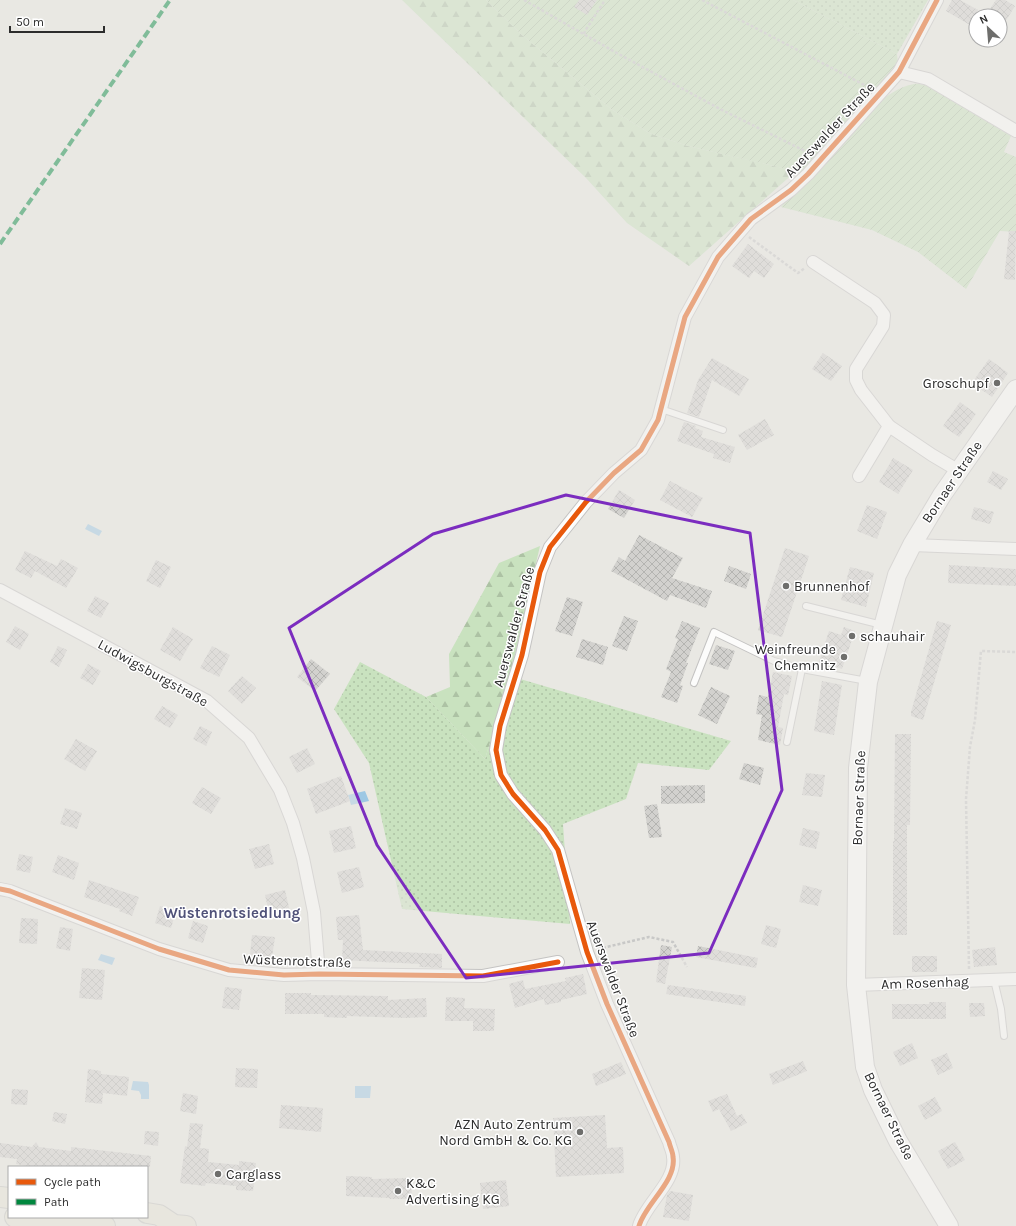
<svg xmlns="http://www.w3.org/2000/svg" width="1016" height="1226" font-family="Karla,sans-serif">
<defs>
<pattern id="grass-dots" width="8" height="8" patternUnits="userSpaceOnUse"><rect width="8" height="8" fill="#c9e2bf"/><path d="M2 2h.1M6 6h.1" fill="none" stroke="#adc2a4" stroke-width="1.8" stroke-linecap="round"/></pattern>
<pattern id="forest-firs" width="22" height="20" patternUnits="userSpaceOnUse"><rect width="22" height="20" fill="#c9e2bf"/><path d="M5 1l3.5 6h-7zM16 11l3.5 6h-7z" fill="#adc2a4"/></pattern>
<pattern id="garden-furrows" width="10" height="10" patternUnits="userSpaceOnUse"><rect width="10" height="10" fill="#c9e2bf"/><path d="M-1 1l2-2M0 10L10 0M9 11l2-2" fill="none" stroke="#adc2a4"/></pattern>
<pattern id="building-cross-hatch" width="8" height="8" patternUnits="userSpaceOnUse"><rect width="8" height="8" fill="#d2d1ce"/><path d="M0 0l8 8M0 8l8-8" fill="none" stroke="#b4b4b1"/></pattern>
</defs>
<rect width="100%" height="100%" fill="#e9e8e3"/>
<g fill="url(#grass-dots)">
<path d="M 793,0 L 928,0 L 897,54 Z"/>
<path d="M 360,662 L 426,697 L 485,759 L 510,676 L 731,741 L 709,770 L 638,763 L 626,799 L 563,824 L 570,924 L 402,909 L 369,763 L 334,709 Z"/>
</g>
<g fill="url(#forest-firs)">
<path d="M 402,0 L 486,0 L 522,35 L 611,109 L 649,133 L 688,146 L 796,171 L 689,266 L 627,223 L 586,178 Z"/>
<path d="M 540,546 L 510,676 L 485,759 L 426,697 L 450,687 L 449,654 L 499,563 Z"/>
</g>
<path fill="url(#garden-furrows)" d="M 486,0 L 793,0 L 897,54 L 899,72 L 872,107 C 884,98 899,86 914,84 C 918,83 923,85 927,86 L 1011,136 L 1004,152 L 1016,157 L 1016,232 L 1000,231 L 966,289 L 918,252 L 872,230 L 781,207 L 808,174 L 688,146 L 649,133 L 611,109 L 522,35 Z"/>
<g fill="#9dc8e4">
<path d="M 88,524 L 102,531 L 99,536 L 85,529 Z"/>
<path d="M 365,791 L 369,801 L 351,805 L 348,795 Z"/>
<path d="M 101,954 L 115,958 L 112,965 L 98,960 Z"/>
<path d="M 133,1081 L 148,1082 L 149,1085 L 149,1099 L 141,1099 L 141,1095 L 139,1091 L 131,1090 Z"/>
<path d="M 355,1086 L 371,1086 L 370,1098 L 355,1098 Z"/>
</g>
<g fill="url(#building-cross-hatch)">
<path d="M 579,0 L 597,0 L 587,15 L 574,7 Z"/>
<path d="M 952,0 L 960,0 L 978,10 L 970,25 L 946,11 Z"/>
<path d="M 996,0 L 1005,0 L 1015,6 L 1000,30 L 1000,16 L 985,16 Z"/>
<path d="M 1009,231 L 1016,231 L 1015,280 L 1004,279 Z"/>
<path d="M 748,244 L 774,264 L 764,278 L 754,271 L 749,278 L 732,266 Z"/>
<path d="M 823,353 L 842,366 L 831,381 L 812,369 Z"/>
<path d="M 712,358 L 749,379 L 739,396 L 712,380 L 699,417 L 687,413 L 698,380 Z"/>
<path d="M 989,359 L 1008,373 L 992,397 L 972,383 Z"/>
<path d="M 960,402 L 976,414 L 959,437 L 943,426 Z"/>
<path d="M 765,419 L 774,435 L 747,450 L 738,435 Z"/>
<path d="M 684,422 L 696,426 L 695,428 L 703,431 L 701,437 L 735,447 L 730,463 L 713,458 L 714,454 L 677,441 Z"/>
<path d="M 893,458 L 913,470 L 898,494 L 879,482 Z"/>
<path d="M 993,471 L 1008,479 L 1001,490 L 987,482 Z"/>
<path d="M 670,481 L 703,498 L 692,517 L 660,500 Z"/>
<path d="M 619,490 L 635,500 L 624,518 L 608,509 Z"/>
<path d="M 867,505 L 887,512 L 877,539 L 857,531 Z"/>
<path d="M 974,507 L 994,512 L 990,524 L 971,519 Z"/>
<path d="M 639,535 L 683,558 L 672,578 L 712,591 L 706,608 L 670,595 L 667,601 L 611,571 L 619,557 L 625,561 Z"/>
<path d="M 785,548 L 809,556 L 782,637 L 758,630 Z"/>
<path d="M 25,551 L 57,566 L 61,559 L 78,568 L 66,588 L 35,571 L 31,578 L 15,570 Z"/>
<path d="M 156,560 L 171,567 L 160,588 L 146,581 Z"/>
<path d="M 949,565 L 1016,569 L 1016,586 L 948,583 Z"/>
<path d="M 729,566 L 751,574 L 746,589 L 724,581 Z"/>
<path d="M 850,567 L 874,573 L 866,607 L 841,600 Z"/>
<path d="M 95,596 L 109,603 L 101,618 L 87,611 Z"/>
<path d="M 567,597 L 583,602 L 572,636 L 555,631 Z"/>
<path d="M 624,616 L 638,621 L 627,651 L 612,646 Z"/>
<path d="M 682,621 L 700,628 L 686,663 L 688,663 L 680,685 L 683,686 L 677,703 L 661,697 L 671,672 L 666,669 L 678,639 L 675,638 Z"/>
<path d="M 937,621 L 951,625 L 923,720 L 911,716 L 911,712 Z"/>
<path d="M 15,626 L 29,634 L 20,650 L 6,642 Z"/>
<path d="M 173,627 L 193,639 L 180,661 L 160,650 Z"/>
<path d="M 844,627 L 855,631 L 842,669 L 819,662 L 829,631 L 841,635 Z"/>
<path d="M 582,639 L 608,647 L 603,665 L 576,657 Z"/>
<path d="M 716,645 L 735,651 L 728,670 L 709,664 Z"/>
<path d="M 58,646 L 67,650 L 59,667 L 50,662 Z"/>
<path d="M 212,646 L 230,655 L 219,677 L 200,668 Z"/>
<path d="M 311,659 L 330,674 L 315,691 L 297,677 Z"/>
<path d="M 88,664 L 101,671 L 93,685 L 80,678 Z"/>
<path d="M 773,672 L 792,676 L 788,695 L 784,694 L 778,727 L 783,728 L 780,745 L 758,740 L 762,715 L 756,714 L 759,695 L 768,697 Z"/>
<path d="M 242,676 L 256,688 L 242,704 L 228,691 Z"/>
<path d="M 822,681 L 842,685 L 834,735 L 814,731 Z"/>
<path d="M 711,687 L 730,696 L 717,724 L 698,715 Z"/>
<path d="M 162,706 L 178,715 L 170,728 L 154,719 Z"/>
<path d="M 200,726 L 212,732 L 206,746 L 193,739 Z"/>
<path d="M 895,734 L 911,734 L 910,825 L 907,825 L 907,935 L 893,935 L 893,841 L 894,841 Z"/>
<path d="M 76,739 L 97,751 L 85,771 L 64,759 Z"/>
<path d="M 307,748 L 315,764 L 297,773 L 289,757 Z"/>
<path d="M 744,763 L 764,768 L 760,785 L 739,779 Z"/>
<path d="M 806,773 L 825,775 L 822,797 L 802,795 Z"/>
<path d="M 341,776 L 350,801 L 316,814 L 307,789 Z"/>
<path d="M 705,785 L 705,803 L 661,804 L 661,786 Z"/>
<path d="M 202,787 L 221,798 L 211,814 L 192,803 Z"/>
<path d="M 657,804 L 662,837 L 649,838 L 644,806 Z"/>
<path d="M 65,808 L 82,813 L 77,829 L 60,824 Z"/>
<path d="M 351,826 L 356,848 L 334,853 L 329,831 Z"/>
<path d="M 803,828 L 820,832 L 816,849 L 799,845 Z"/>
<path d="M 269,844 L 274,864 L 255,869 L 249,849 Z"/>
<path d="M 19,854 L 33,857 L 30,873 L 16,870 Z"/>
<path d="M 58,855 L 79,863 L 74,880 L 52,872 Z"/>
<path d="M 359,867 L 364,887 L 342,893 L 337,872 Z"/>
<path d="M 89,880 L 139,897 L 132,916 L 119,911 L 120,909 L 84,897 Z"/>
<path d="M 803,885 L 822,890 L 818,906 L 799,902 Z"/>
<path d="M 285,890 L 290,912 L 270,917 L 265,895 Z"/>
<path d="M 160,906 L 176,911 L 171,928 L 155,923 Z"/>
<path d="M 359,915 L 363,950 L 442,954 L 442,968 L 419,967 L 420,964 L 342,960 L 343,940 L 338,940 L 336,917 Z"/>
<path d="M 21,918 L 38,919 L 37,944 L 19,943 Z"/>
<path d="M 193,921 L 208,926 L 203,943 L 188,938 Z"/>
<path d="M 766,925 L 781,929 L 776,948 L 761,944 Z"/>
<path d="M 60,927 L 73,929 L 70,951 L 56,948 Z"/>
<path d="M 252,935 L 275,937 L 272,957 L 250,955 Z"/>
<path d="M 661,945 L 672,947 L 665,984 L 656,982 Z"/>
<path d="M 698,946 L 758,958 L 756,968 L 696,957 Z"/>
<path d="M 995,947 L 997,965 L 974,967 L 972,950 Z"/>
<rect x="912" y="956" width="25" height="16"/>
<path d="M 82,968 L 105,970 L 102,1000 L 79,998 Z"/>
<path d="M 583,974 L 587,994 L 561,1000 L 561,1002 L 545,1005 L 544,999 L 515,1008 L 509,984 L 523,980 L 525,989 L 566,981 L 565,978 Z"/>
<path d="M 668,985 L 746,996 L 745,1006 L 666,994 Z"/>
<path d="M 225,987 L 242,989 L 239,1010 L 222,1008 Z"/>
<path d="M 285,993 L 311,993 L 311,995 L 388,996 L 388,1000 L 426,998 L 427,1017 L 405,1018 L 347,1016 L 347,1018 L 324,1017 L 324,1014 L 285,1014 Z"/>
<path d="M 446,997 L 465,998 L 464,1008 L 495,1009 L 494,1031 L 473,1031 L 473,1021 L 445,1021 Z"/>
<path d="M 929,1002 L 946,1002 L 946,1019 L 892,1019 L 892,1004 L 929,1004 Z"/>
<path d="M 969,1003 L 984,1003 L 985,1016 L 970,1017 Z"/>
<path d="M 912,1043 L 918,1058 L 900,1066 L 893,1052 Z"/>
<path d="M 947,1053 L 953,1068 L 938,1075 L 931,1060 Z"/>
<path d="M 803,1061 L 807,1071 L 773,1085 L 769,1074 Z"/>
<path d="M 621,1062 L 626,1074 L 596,1086 L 592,1074 Z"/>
<path d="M 236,1068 L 258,1069 L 257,1088 L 235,1087 Z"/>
<path d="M 88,1069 L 101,1071 L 101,1074 L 129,1077 L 127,1096 L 103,1093 L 102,1104 L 85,1102 Z"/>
<path d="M 12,1089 L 28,1090 L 27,1105 L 11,1104 Z"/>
<path d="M 183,1093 L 198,1096 L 196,1114 L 180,1111 Z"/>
<path d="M 727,1094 L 737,1116 L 742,1114 L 747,1123 L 731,1131 L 719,1109 L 713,1112 L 708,1101 Z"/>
<path d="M 935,1097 L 942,1111 L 925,1120 L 918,1106 Z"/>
<path d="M 281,1105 L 323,1108 L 321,1132 L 279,1128 Z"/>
<path d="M 54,1112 L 67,1114 L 65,1124 L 52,1121 Z"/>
<path d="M 605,1115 L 607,1148 L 623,1147 L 624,1173 L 556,1177 L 553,1118 Z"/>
<path d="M 190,1123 L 203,1124 L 200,1148 L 209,1149 L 208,1162 L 239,1165 L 239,1161 L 256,1163 L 253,1191 L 236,1190 L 236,1186 L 206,1183 L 205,1186 L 180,1183 L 185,1146 L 187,1147 Z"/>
<path d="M 145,1131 L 159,1132 L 158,1146 L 144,1144 Z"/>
<path d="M 36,1142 L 39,1147 L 71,1151 L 71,1147 L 151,1156 L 150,1167 L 28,1167 L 28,1166 L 16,1164 L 17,1159 L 0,1157 L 0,1143 L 32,1147 Z"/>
<path d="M 955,1142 L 965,1160 L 948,1169 L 938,1151 Z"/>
<path d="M 346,1176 L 372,1177 L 372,1179 L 411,1178 L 412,1199 L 390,1199 L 389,1198 L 346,1196 Z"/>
<path d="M 506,1180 L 509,1206 L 483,1209 L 480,1183 Z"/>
<path d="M 670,1191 L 693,1195 L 689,1221 L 663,1217 L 667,1195 Z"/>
</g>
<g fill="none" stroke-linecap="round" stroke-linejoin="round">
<g stroke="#c4c3c2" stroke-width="8">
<g id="service">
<path d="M 661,409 L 723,430"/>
<path d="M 806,606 L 882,625"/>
<path d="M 694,683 L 714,632 L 774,661 L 802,669 L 867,681"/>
<path d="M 787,742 L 802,669"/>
<path d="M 994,980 L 1001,1009 L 1004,1036"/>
</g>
</g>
<g stroke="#c4c3c2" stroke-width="14">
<g id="minor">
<path d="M 899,72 L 928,79 L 1016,131"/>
<path d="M 813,262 L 875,303 L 884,315 L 883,326 L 856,369 L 856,380 L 861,390 L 889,426 L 859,476"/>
<path d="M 889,426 L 932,455 L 959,471"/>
<path d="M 912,545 L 1016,549"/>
<path d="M 0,590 L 207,701 L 249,738 L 280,790 L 293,823 L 303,858 L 314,912 L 319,974"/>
<path d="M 0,889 L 10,891 L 159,949 L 229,970 L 284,975 L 319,974 L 483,976 L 558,962"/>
<path d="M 856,985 L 1016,979"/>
<path d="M 639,1226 C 645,1204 677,1181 673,1157 C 673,1152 670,1147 669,1142 L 607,1004 L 587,952 L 558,850 L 545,830 L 513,794 L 501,775 L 496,750 L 500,726 L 522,655 L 540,572 L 550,547 L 586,502 L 614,473 L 641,450 L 658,420 L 685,317 L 718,257 L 751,219 L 791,190 L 808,174 L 899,72 L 937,0"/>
</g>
</g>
<g stroke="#c4c3c2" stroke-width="20">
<path id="secondary" d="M 949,1226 L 898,1141 L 873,1090 L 865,1067 L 856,985 L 858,768 L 868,682 L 897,575 L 912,545 L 942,495 L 1016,389"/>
</g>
<g stroke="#c5c5c2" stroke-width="22">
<g id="primary">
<path d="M 0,1197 L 9,1198"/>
<path d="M 147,1213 L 159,1215 L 174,1225 L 186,1226"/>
<path d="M 15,1217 L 105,1226"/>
</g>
</g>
<g stroke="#c8c8c7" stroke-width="2.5" stroke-dasharray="3 2" stroke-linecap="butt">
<path d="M 524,0 L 615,52 L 720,109 L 811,154"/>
<path d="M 702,0 L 870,88"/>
<path d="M 584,34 L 585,31 L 605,0"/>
<path d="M 749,237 L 798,273 L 805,268"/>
<path d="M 598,949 L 649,937 L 673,942 L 687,967"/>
<path d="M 969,969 L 966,799 L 970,747 L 975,720 L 981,651 L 1016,652"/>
</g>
<use href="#service" stroke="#fcfcfb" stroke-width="6"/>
<use href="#minor" stroke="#fcfcfb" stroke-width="12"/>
<use href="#secondary" stroke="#fcfcfb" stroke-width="18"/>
<use href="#primary" stroke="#e6e5d7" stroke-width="20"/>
<path stroke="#00873e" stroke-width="4" stroke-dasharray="8 4" stroke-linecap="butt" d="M 0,244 L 170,0"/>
<g stroke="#fff" stroke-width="8">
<g id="cycleway">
<path d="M 0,889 L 10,891 L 159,949 L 229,970 L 284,975 L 319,974 L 483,976 L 558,962"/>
<path d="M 639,1226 C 645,1204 677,1181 673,1157 C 673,1152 670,1147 669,1142 L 607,1004 L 587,952 L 558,850 L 545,830 L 513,794 L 501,775 L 496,750 L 500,726 L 522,655 L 540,572 L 550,547 L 586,502 L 614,473 L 641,450 L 658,420 L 685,317 L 718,257 L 751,219 L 791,190 L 808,174 L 899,72 L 937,0"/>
</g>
</g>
<use href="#cycleway" stroke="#e8590c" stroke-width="5"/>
</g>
<path d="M0 0H1016V1226H0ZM 566,495 L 750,533 L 782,790 L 709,953 L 466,978 L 377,845 L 289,628 L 433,534 Z" fill="#e9e8e3" fill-opacity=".55" fill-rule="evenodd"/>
<path fill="none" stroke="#7b2cbf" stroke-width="3" stroke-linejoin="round" d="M 566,495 L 750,533 L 782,790 L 709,953 L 466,978 L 377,845 L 289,628 L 433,534 Z"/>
<g fill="#6e6e6c" stroke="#fff" stroke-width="1.5">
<circle cx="997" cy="383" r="4"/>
<circle cx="786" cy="586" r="4"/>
<circle cx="852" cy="636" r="4"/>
<circle cx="844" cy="657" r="4"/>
<circle cx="580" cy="1132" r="4"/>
<circle cx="218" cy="1174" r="4"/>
<circle cx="398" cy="1191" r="4"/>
</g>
<g text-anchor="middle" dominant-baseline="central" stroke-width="3" stroke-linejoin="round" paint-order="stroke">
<g font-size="14" fill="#2c2c2c" stroke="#fff">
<text transform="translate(830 130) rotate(-47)">Auerswalder Straße</text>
<text transform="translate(952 482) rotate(-56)">Bornaer Straße</text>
<text transform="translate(514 627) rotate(-75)">Auerswalder Straße</text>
<text transform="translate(153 673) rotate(29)">Ludwigsburgstraße</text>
<text transform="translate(859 798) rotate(-88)">Bornaer Straße</text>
<text transform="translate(297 961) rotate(2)">Wüstenrotstraße</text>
<text transform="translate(613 979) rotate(69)">Auerswalder Straße</text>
<text transform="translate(925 983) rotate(-2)">Am Rosenhag</text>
<text transform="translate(889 1116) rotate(64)">Bornaer Straße</text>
</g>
<g font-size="14" fill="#2c2c2c" stroke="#fff" text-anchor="start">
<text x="989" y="383" text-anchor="end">Groschupf</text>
<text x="794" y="586">Brunnenhof</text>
<text x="860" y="636">schauhair</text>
<text x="836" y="649" text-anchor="end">Weinfreunde<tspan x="836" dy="16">Chemnitz</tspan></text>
<text x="572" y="1124" text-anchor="end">AZN Auto Zentrum<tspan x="572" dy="16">Nord GmbH &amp; Co. KG</tspan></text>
<text x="226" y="1174">Carglass</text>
<text x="406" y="1183">K&amp;C<tspan x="406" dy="16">Advertising KG</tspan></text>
</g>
<g font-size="15" font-weight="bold" fill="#505279" stroke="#fff">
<text x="232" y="913">Wüstenrotsiedlung</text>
</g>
</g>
<rect x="8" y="1166" width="140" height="52" fill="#ffffff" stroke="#ababab"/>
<rect x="16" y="1179" width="20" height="6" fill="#e8590c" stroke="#ababab"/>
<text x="44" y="1186" font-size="12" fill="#2c2c2c">Cycle path</text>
<rect x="16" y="1199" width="20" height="6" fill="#00873e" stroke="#ababab"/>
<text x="44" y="1206" font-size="12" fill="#2c2c2c">Path</text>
<g transform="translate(988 28) rotate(334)"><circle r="19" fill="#ffffff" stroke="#ababab"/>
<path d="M0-3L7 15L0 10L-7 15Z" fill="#6e6e6c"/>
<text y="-6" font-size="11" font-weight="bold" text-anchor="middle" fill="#2c2c2c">N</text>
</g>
<path d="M10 26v6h94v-6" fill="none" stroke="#2c2c2c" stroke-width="2"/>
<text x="16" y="26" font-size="12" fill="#2c2c2c" stroke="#ffffff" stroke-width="3" paint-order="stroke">50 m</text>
</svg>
